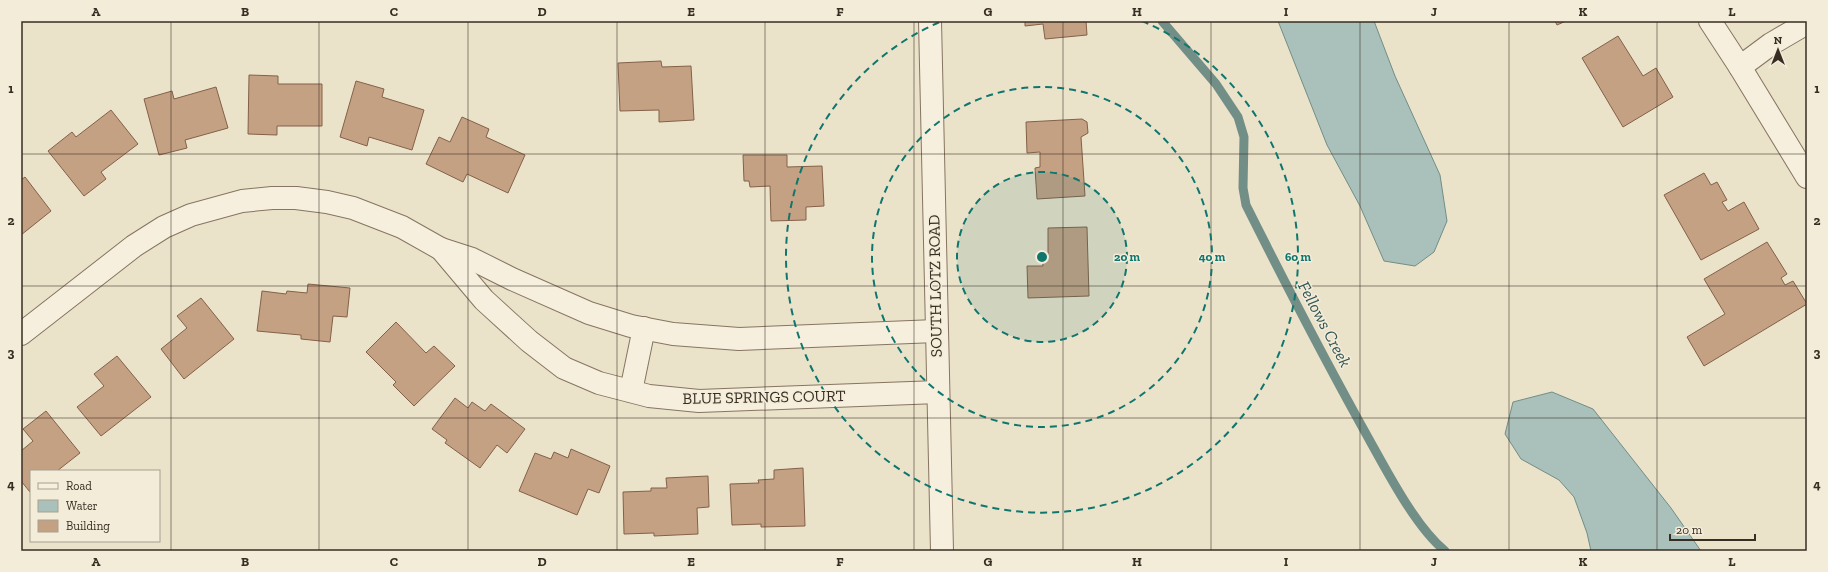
<svg xmlns="http://www.w3.org/2000/svg" width="1828" height="572" font-family="'Zilla Slab',serif">
<rect width="100%" height="100%" fill="#ebe2ca"/>
<g fill="#aac0ba" stroke="#718e87">
<path d="M 1278,21 L 1374,21 L 1395,76 L 1440,175 L 1447,221 L 1434,252 L 1415,266 L 1384,261 L 1360,206 L 1327,145 Z"/>
<path d="M 1552,392 L 1593,409 L 1671,508 L 1701,551 L 1591,551 L 1587,533 L 1574,497 L 1559,480 L 1521,459 L 1505,434 L 1513,402 Z"/>
</g>
<g fill="none" stroke-linecap="round" stroke-linejoin="round">
<path stroke="#718e87" stroke-width="9" d="M 1162,21 L 1216,84 L 1238,117 L 1244,137 L 1243,188 L 1246,205 C 1286,285 1327,364 1370,441 C 1389,475 1416,527 1445,551"/>
</g>
<g fill="#c5a184" stroke="#836148">
<path d="M 1025,21 L 1086,21 L 1087,35 L 1045,39 L 1043,24 L 1025,26 Z"/>
<path d="M 1555,21 L 1566,21 L 1557,25 Z"/>
<path d="M 1618,36 L 1643,76 L 1656,68 L 1673,97 L 1623,127 L 1582,58 Z"/>
<path d="M 661,61 L 662,67 L 691,66 L 694,120 L 659,122 L 659,110 L 620,111 L 618,63 Z"/>
<path d="M 249,75 L 278,76 L 278,84 L 322,84 L 322,126 L 277,126 L 277,135 L 248,134 Z"/>
<path d="M 356,81 L 384,89 L 382,97 L 424,110 L 412,150 L 369,137 L 367,146 L 340,137 Z"/>
<path d="M 216,87 L 228,128 L 185,140 L 187,148 L 159,155 L 144,99 L 172,91 L 174,99 Z"/>
<path d="M 111,110 L 138,144 L 101,172 L 106,179 L 84,196 L 48,151 L 72,132 L 76,137 Z"/>
<path d="M 462,117 L 489,129 L 486,137 L 525,155 L 508,193 L 467,174 L 463,182 L 426,164 L 439,137 L 450,142 Z"/>
<path d="M 1082,119 L 1087,122 L 1088,133 L 1081,137 L 1085,196 L 1037,199 L 1035,168 L 1040,167 L 1040,152 L 1027,153 L 1026,122 Z"/>
<path d="M 743,155 L 787,155 L 787,167 L 822,166 L 824,206 L 806,207 L 806,220 L 771,221 L 770,186 L 750,187 L 749,181 L 744,181 Z"/>
<path d="M 1704,173 L 1711,185 L 1717,182 L 1727,200 L 1722,202 L 1728,211 L 1744,202 L 1759,229 L 1701,260 L 1664,195 Z"/>
<path d="M 25,177 L 51,211 L 21,235 L 21,180 Z"/>
<path d="M 1087,227 L 1089,296 L 1028,298 L 1027,266 L 1043,266 L 1042,254 L 1048,254 L 1048,228 Z"/>
<path d="M 1767,242 L 1787,274 L 1781,278 L 1785,285 L 1793,281 L 1807,304 L 1704,366 L 1687,337 L 1725,314 L 1704,279 Z"/>
<path d="M 308,284 L 350,288 L 347,317 L 333,316 L 330,342 L 301,339 L 301,335 L 257,331 L 262,291 L 286,294 L 287,291 L 307,293 Z"/>
<path d="M 201,298 L 234,339 L 184,379 L 161,349 L 187,328 L 177,316 Z"/>
<path d="M 396,322 L 426,353 L 434,346 L 455,366 L 414,406 L 393,385 L 396,382 L 366,352 Z"/>
<path d="M 117,356 L 151,397 L 101,436 L 77,407 L 104,386 L 94,374 Z"/>
<path d="M 455,398 L 468,408 L 472,402 L 485,411 L 491,404 L 525,429 L 507,453 L 497,445 L 480,468 L 445,443 L 447,440 L 432,429 Z"/>
<path d="M 46,411 L 80,453 L 57,471 L 31,471 L 30,492 L 21,481 L 21,451 L 33,441 L 23,429 Z"/>
<path d="M 571,449 L 610,466 L 599,493 L 588,489 L 577,515 L 519,491 L 535,453 L 551,459 L 554,452 L 568,458 Z"/>
<path d="M 803,468 L 805,526 L 761,527 L 761,524 L 732,525 L 730,484 L 759,483 L 758,480 L 774,479 L 774,470 Z"/>
<path d="M 708,476 L 709,507 L 697,508 L 698,534 L 654,536 L 654,533 L 624,534 L 623,492 L 651,491 L 651,488 L 667,488 L 666,478 Z"/>
</g>
<g fill="none" stroke-linecap="round" stroke-linejoin="round">
<g stroke="#867560" stroke-width="24">
<g id="minor">
<path d="M 930,21 L 942,551"/>
<path d="M 1710,21 L 1740,67 L 1807,177"/>
<path d="M 1740,67 L 1771,44 L 1807,23"/>
<path d="M 441,249 L 472,259 L 512,279 L 589,313 L 631,326 L 673,334 L 739,339 L 936,331"/>
<path d="M 21,334 L 134,246 L 164,227 L 191,215 L 242,201 L 272,198 L 296,198 L 327,202 L 353,208 L 402,227 L 441,249 L 484,300 L 529,341 L 564,368 L 599,383 L 649,396 L 699,401 L 938,392"/>
<path d="M 631,391 L 644,328"/>
</g>
</g>
<use href="#minor" stroke="#f6efdd" stroke-width="22"/>
</g>
<path fill="none" stroke="#382d22" stroke-width="1" stroke-opacity="0.55" d="M 171,21 L 171,551M 319,21 L 319,551M 468,21 L 468,551M 617,21 L 617,551M 765,21 L 765,551M 914,21 L 914,551M 1063,21 L 1063,551M 1211,21 L 1211,551M 1360,21 L 1360,551M 1509,21 L 1509,551M 1657,21 L 1657,551M 21,154 L 1807,154M 21,286 L 1807,286M 21,418 L 1807,418"/>
<circle cx="1042" cy="257" r="85" fill="#0f766e" fill-opacity=".12"/>
<g fill="none" stroke="#0f766e" stroke-width="2" stroke-dasharray="7 5">
<circle cx="1042" cy="257" r="85"/>
<circle cx="1042" cy="257" r="170"/>
<path d="M1142 21A256 256 0 1 1 942 21"/>
</g>
<g text-anchor="middle" dominant-baseline="central" stroke-width="3" stroke-linejoin="round" paint-order="stroke">
<g font-size="16" fill="#382d22" stroke="#f3ecd9">
<text transform="translate(935 286) rotate(-91)">SOUTH LOTZ ROAD</text>
<text transform="translate(764 397) rotate(-1)">BLUE SPRINGS COURT</text>
</g>
<g font-size="17" font-style="italic" fill="#335655" stroke="#f3ecd9">
<text transform="translate(1325 324) rotate(62)">Fellows Creek</text>
</g>
</g>
<circle cx="1042" cy="257" r="6" fill="#0f766e" stroke="#f3ecd9" stroke-width="2"/>
<g font-size="12" text-anchor="middle" font-weight="bold" fill="#0f766e" stroke="#f3ecd9" stroke-width="3" stroke-linejoin="round" paint-order="stroke">
<text x="1127" y="261">20 m</text>
<text x="1212" y="261">40 m</text>
<text x="1298" y="261">60 m</text>
</g>
<rect width="1828" height="572" fill="none" stroke="#f3ecd9" stroke-width="44"/>
<rect x="30" y="470" width="130" height="72" fill="#f3ecd9" stroke="#a8a090"/>
<rect x="38" y="483" width="20" height="6" fill="#f6efdd" stroke="#a8a090"/>
<text x="66" y="490" font-size="12" fill="#382d22">Road</text>
<rect x="38" y="500" width="20" height="12" fill="#aac0ba" stroke="#a8a090"/>
<text x="66" y="510" font-size="12" fill="#382d22">Water</text>
<rect x="38" y="520" width="20" height="12" fill="#c5a184" stroke="#a8a090"/>
<text x="66" y="530" font-size="12" fill="#382d22">Building</text>
<g transform="translate(1778 50)" stroke="#f3ecd9" stroke-width="3" paint-order="stroke">
<path d="M0-3L7 15L0 10L-7 15Z" fill="#382d22"/>
<text y="-6" font-size="11" font-weight="bold" text-anchor="middle" fill="#382d22">N</text>
</g>
<path d="M1670 534v6h85v-6" fill="none" stroke="#382d22" stroke-width="2"/>
<text x="1676" y="534" font-size="12" fill="#382d22" stroke="#f3ecd9" stroke-width="3" paint-order="stroke">20 m</text>
<rect x="22" y="22" width="1784" height="528" fill="none" stroke="#382d22" stroke-width="1.5"/>
<g font-size="13" text-anchor="middle" font-weight="bold" fill="#382d22">
<text x="96" y="16">A</text>
<text x="245" y="16">B</text>
<text x="394" y="16">C</text>
<text x="542" y="16">D</text>
<text x="691" y="16">E</text>
<text x="840" y="16">F</text>
<text x="988" y="16">G</text>
<text x="1137" y="16">H</text>
<text x="1286" y="16">I</text>
<text x="1434" y="16">J</text>
<text x="1583" y="16">K</text>
<text x="1732" y="16">L</text>
<text x="11" y="93">1</text>
<text x="1817" y="93">1</text>
<text x="11" y="225">2</text>
<text x="1817" y="225">2</text>
<text x="11" y="357">3</text>
<text x="1817" y="357">3</text>
<text x="11" y="489">4</text>
<text x="1817" y="489">4</text>
<text x="96" y="566">A</text>
<text x="245" y="566">B</text>
<text x="394" y="566">C</text>
<text x="542" y="566">D</text>
<text x="691" y="566">E</text>
<text x="840" y="566">F</text>
<text x="988" y="566">G</text>
<text x="1137" y="566">H</text>
<text x="1286" y="566">I</text>
<text x="1434" y="566">J</text>
<text x="1583" y="566">K</text>
<text x="1732" y="566">L</text>
</g>
</svg>
